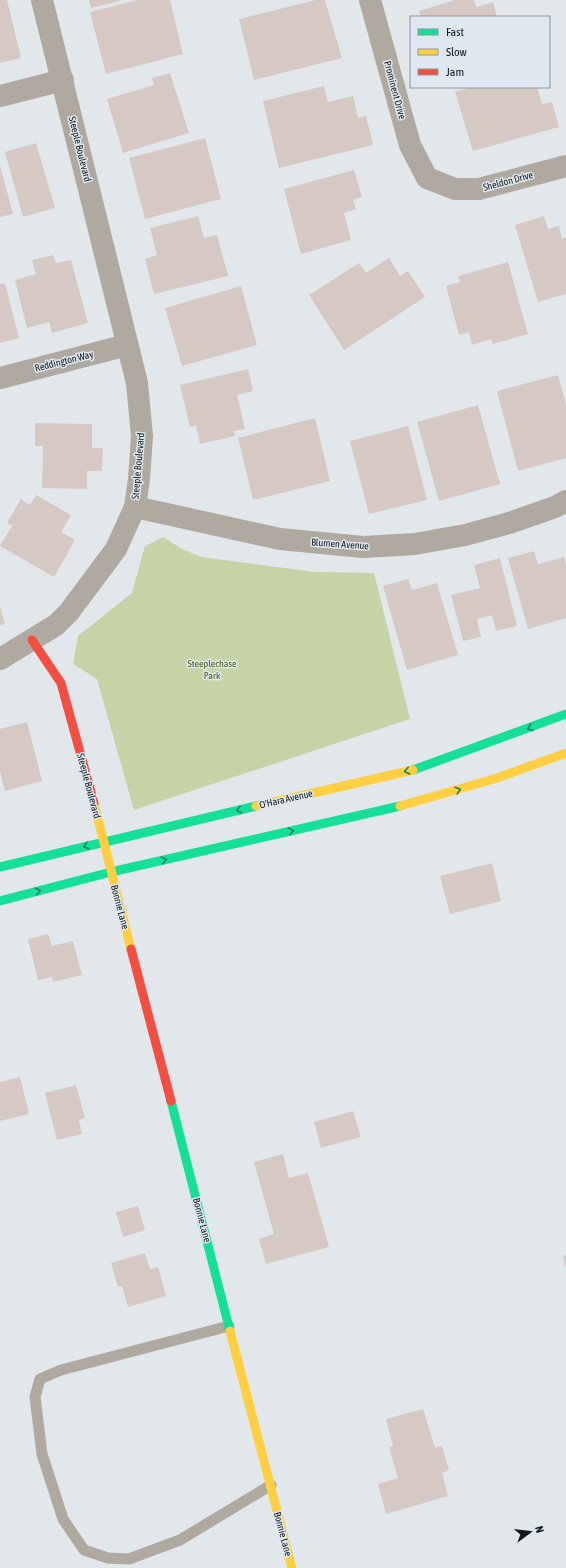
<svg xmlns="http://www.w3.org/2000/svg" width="566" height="1568" font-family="'Asap Condensed',sans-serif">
<rect width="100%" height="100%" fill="#e2e7ec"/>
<path fill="#c5d3a6" d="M 163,537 L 182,549 L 201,557 L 316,572 L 374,573 L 410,719 L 134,810 L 97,679 L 73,664 L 78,636 L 132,593 L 145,546 Z"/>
<g fill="#d6c9c3">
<path d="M 0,0 L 7,0 L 21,58 L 0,63 Z"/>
<path d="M 89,0 L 120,0 L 120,1 L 91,8 Z"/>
<path d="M 137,0 L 170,0 L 183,54 L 106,74 L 90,12 Z"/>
<path d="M 315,0 L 325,0 L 342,58 L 254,80 L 239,19 Z"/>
<path d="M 455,0 L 474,0 L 476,7 L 493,2 L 497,17 L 421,17 L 419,11 Z"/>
<path d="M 170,73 L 189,133 L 123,153 L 107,99 L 154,85 L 152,78 Z"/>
<path d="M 324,86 L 328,102 L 353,96 L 358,118 L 366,116 L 373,145 L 279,168 L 263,101 Z"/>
<path d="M 472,87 L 537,87 L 542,104 L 552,102 L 559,127 L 473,151 L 455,92 Z"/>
<path d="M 205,138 L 221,199 L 145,219 L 129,158 Z"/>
<path d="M 36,143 L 55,208 L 23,217 L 5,152 Z"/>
<path d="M 0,166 L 13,214 L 0,217 Z"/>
<path d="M 354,170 L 362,197 L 353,200 L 356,209 L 344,213 L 351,240 L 301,254 L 284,189 Z"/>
<path d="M 198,216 L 204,238 L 217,235 L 228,276 L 154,294 L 145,259 L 157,255 L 150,228 Z"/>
<path d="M 544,216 L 548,229 L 559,226 L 562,239 L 566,237 L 566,294 L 538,302 L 515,225 Z"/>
<path d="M 53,255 L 56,263 L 71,260 L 88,323 L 52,333 L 49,322 L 27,328 L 15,280 L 36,274 L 32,260 Z"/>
<path d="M 389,258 L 400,276 L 408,271 L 425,297 L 344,350 L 309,295 L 359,263 L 366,273 Z"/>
<path d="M 508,262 L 528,334 L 493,344 L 491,339 L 472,345 L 469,332 L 459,335 L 446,286 L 460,282 L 458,276 Z"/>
<path d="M 5,283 L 19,338 L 0,343 L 0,284 Z"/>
<path d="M 241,286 L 257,345 L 182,366 L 165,308 Z"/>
<path d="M 248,369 L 253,391 L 237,395 L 245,429 L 234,431 L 235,436 L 200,444 L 196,425 L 190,427 L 180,385 Z"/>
<path d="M 558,375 L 566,405 L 566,458 L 518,471 L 497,391 Z"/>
<path d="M 478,405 L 500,484 L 439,501 L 417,422 Z"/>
<path d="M 315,418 L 330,481 L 253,500 L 238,438 Z"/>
<path d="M 35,423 L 92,424 L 92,448 L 103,448 L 102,471 L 87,471 L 87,489 L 42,488 L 43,446 L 35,446 Z"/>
<path d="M 408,426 L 427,500 L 369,514 L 350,441 Z"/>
<path d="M 36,495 L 71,515 L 61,532 L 75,540 L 54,577 L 0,546 L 12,526 L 7,523 L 21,499 L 30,505 Z"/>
<path d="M 534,551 L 538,564 L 564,557 L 566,565 L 566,618 L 528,629 L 508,558 Z"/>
<path d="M 500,558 L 517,626 L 496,631 L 492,615 L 477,619 L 481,637 L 463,641 L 451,595 L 480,588 L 474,565 Z"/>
<path d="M 408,579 L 412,590 L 437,583 L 458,655 L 407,670 L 383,586 Z"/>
<path d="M 0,607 L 5,624 L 0,625 Z"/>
<path d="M 27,722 L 42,781 L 5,791 L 0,772 L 0,729 Z"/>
<path d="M 492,863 L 501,901 L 450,914 L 440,876 Z"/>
<path d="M 48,934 L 52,946 L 73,941 L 82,975 L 53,982 L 52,977 L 38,980 L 28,939 Z"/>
<path d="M 20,1077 L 29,1114 L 0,1121 L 0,1082 Z"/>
<path d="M 76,1085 L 85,1118 L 79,1120 L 82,1134 L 57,1140 L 45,1093 Z"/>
<path d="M 353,1111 L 361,1137 L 321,1148 L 314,1122 Z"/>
<path d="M 283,1154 L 289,1178 L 308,1173 L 329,1247 L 266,1264 L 259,1239 L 274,1234 L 254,1162 Z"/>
<path d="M 138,1206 L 145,1230 L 123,1237 L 116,1212 Z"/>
<path d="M 145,1253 L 150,1269 L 158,1267 L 166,1296 L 128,1307 L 122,1286 L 118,1287 L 111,1263 Z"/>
<path d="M 566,1255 L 566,1266 L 565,1266 L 563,1256 Z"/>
<path d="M 423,1409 L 435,1448 L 442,1446 L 449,1470 L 442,1473 L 448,1496 L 386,1514 L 378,1484 L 398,1478 L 389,1447 L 393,1446 L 386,1419 Z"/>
</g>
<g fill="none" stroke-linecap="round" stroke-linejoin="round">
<path stroke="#afa9a0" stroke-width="11" d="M 229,1326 L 61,1370 L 40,1379 L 35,1397 L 42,1454 L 63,1519 L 84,1550 L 108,1558 L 129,1559 L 180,1540 L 271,1485"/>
<g stroke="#afa9a0" stroke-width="22">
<path d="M 370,0 L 410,145 L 427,178 L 455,189 L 479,189 L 566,166"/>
<path d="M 0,96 L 63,80"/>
<path d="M 0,378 L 127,345"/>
<path d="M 135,507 L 280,539 L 363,547 L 415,544 L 465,535 L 509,523 L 555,507 L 566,501"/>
<path d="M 0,659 L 56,625 L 69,612 L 116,549 L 135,507 L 139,479 L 142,436 L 137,383 L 42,0"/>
</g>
<g stroke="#16e098" stroke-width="9">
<path d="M 413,770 L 566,714"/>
<path d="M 0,867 L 256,806"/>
<path d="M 0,901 L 111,872 L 400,806"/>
<path d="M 171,1101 L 230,1331"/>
</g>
<g stroke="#ffcf43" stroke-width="9">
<path d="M 94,803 L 131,949"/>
<path d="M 256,806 L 413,770"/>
<path d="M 400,806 L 497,778 L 566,753"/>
<path d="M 230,1331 L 292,1568"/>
</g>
<g stroke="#f24e42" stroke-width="9">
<path d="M 32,640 L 61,683 L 94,803"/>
<path d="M 131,949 L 171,1101"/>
</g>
</g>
<defs><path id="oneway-chevron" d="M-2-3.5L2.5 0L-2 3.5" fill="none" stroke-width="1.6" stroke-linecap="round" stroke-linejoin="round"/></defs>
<g stroke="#168660">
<use href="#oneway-chevron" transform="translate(530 728) rotate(160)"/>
<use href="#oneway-chevron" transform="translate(407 771) rotate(167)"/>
<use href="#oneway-chevron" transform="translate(458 790) rotate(-17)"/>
<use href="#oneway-chevron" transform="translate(239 810) rotate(167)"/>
<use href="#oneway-chevron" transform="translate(291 831) rotate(-13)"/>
<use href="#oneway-chevron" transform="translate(86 846) rotate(166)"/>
<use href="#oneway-chevron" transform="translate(164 860) rotate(-13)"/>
<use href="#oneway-chevron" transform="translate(38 891) rotate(-14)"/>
</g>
<g text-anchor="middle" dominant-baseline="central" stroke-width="3" stroke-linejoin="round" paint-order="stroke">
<g font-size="10" fill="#15181b" stroke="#dee8f0">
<text transform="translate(395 90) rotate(75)">Prominent Drive</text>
<text transform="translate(80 149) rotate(76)">Steeple Boulevard</text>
<text transform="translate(508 181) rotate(-15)">Sheldon Drive</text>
<text transform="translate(64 361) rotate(-14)">Reddington Way</text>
<text transform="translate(138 466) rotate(-85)">Steeple Boulevard</text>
<text transform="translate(340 544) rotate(4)">Blumen Avenue</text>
<text transform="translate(89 786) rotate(75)">Steeple Boulevard</text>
<text transform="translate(286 799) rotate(-13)">O'Hara Avenue</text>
<text transform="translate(120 907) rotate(75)">Bonnie Lane</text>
<text transform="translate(202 1220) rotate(75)">Bonnie Lane</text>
<text transform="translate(283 1534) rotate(75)">Bonnie Lane</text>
</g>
<g font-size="10" fill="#4a5719" stroke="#dee8f0">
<text x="212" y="663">Steeplechase<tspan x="212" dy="12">Park</tspan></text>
</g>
</g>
<rect x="410" y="16" width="140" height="72" fill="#dee8f0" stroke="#8e959b"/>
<rect x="418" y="29" width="20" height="6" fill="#16e098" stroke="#8e959b"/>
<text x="446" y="36" font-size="12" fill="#15181b">Fast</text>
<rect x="418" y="49" width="20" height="6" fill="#ffcf43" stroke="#8e959b"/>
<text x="446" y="56" font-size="12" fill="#15181b">Slow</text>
<rect x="418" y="69" width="20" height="6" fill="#f24e42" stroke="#8e959b"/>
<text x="446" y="76" font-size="12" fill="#15181b">Jam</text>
<g transform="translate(530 1532) rotate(75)" stroke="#dee8f0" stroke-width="3" paint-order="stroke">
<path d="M0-3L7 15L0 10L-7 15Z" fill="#15181b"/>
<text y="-6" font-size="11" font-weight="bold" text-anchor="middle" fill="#15181b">N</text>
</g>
</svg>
